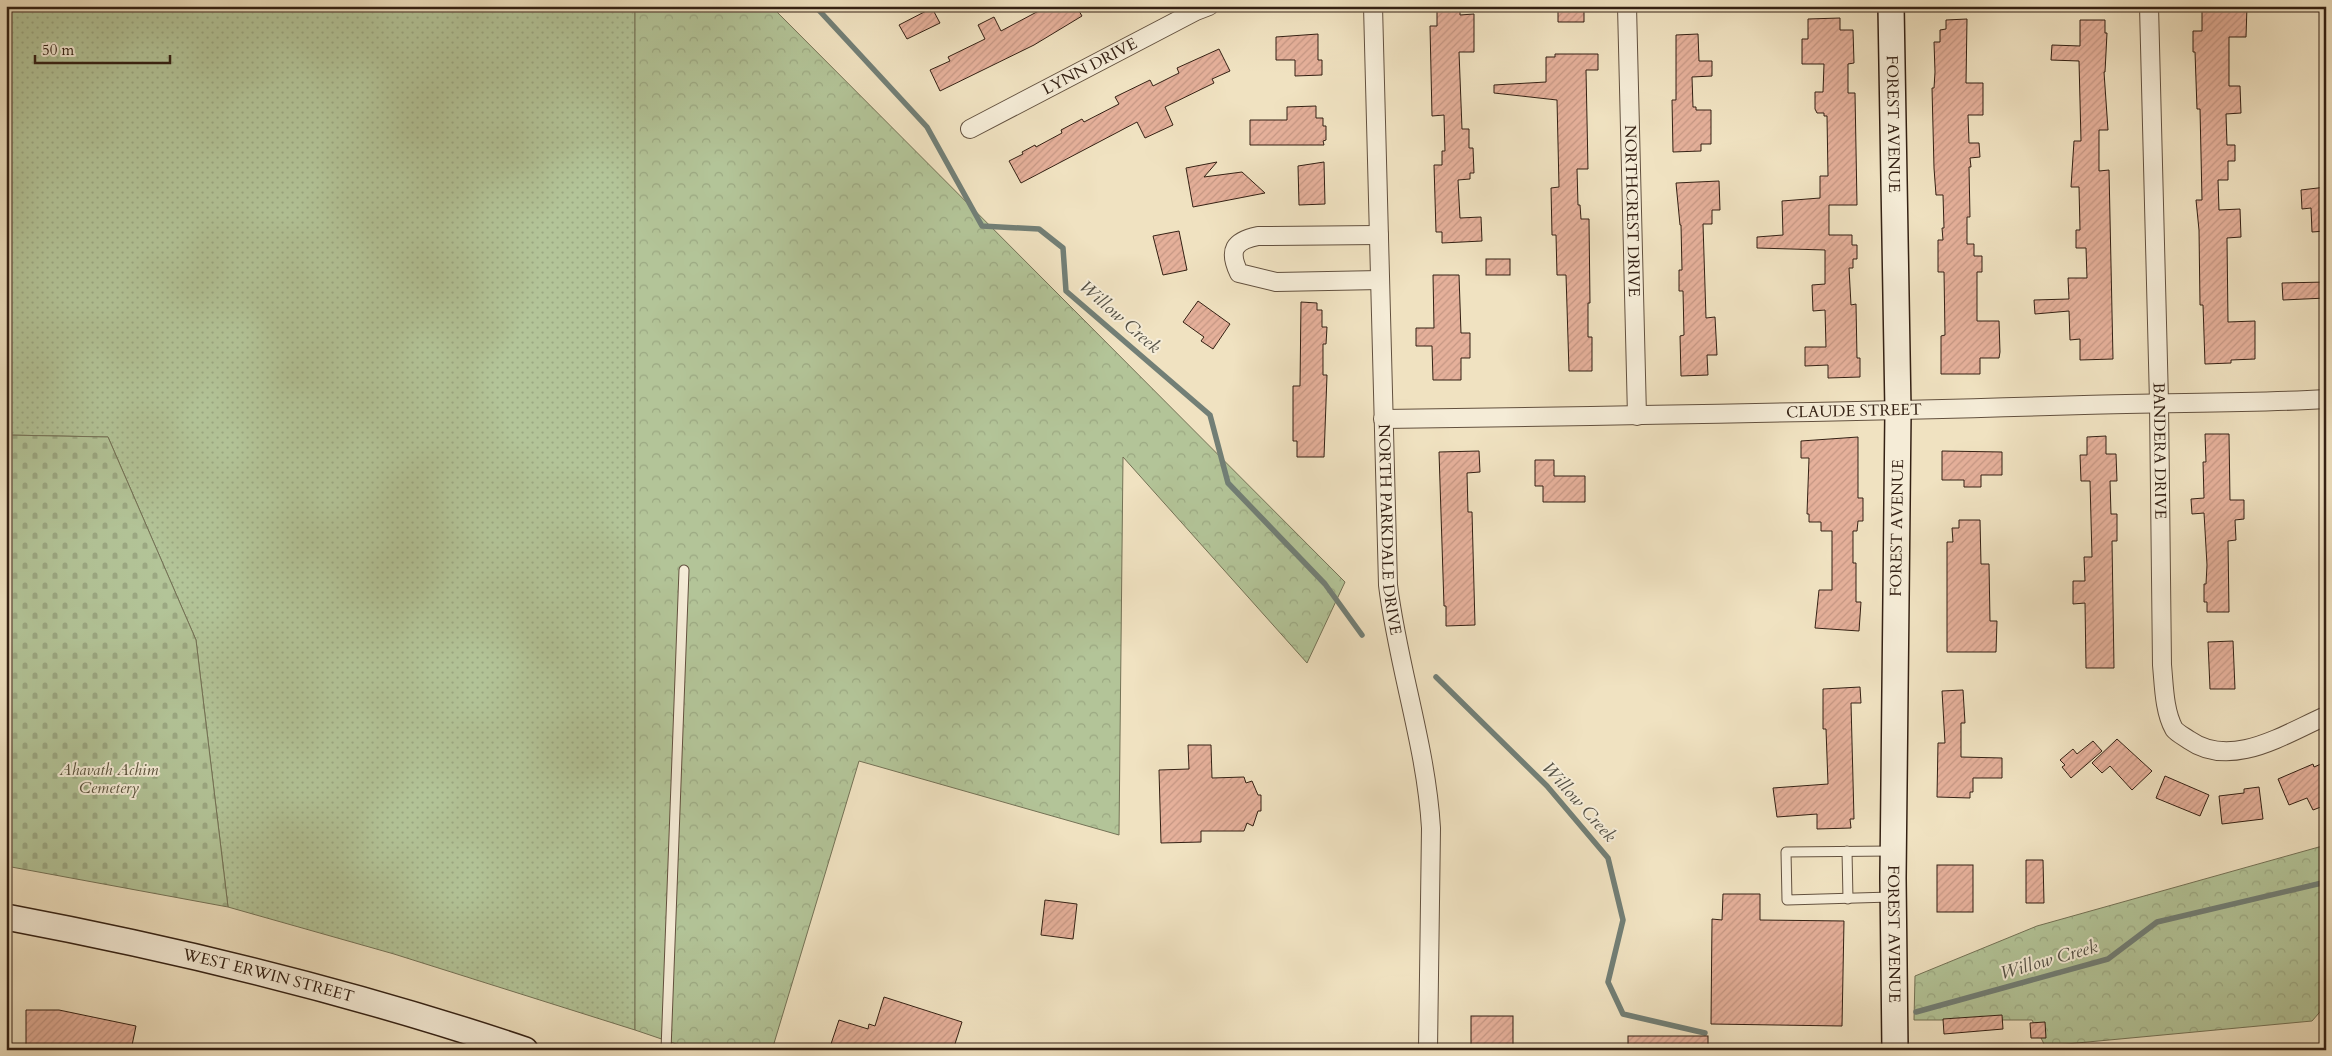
<svg xmlns="http://www.w3.org/2000/svg" width="2332" height="1056" font-family="Cardo,serif">
<defs>
<pattern id="grass-dots" width="8" height="8" patternUnits="userSpaceOnUse" patternTransform="scale(1.25)"><rect width="8" height="8" fill="#b3c498"/><path d="M2 2h.1M6 6h.1" fill="none" stroke="#9ba882" stroke-width="1.8" stroke-linecap="round"/></pattern>
<pattern id="forest-crowns" width="20" height="18" patternUnits="userSpaceOnUse" patternTransform="scale(1.25)"><rect width="20" height="18" fill="#b3c498"/><path d="M2 6a3 3 0 1 1 6 0M12 15a3 3 0 1 1 6 0" fill="none" stroke="#9ba882"/></pattern>
<pattern id="cemetery-stones" width="16" height="16" patternUnits="userSpaceOnUse" patternTransform="scale(1.25)"><rect width="16" height="16" fill="#b3c498"/><path d="M2 7V4a2 2 0 0 1 4 0v3zM10 15v-3a2 2 0 0 1 4 0v3z" fill="#9ba882"/></pattern>
<pattern id="building-hatch" width="6" height="6" patternUnits="userSpaceOnUse" patternTransform="scale(1.25)"><rect width="6" height="6" fill="#e5b09a"/><path d="M-1 1l2-2M0 6l6-6M5 7l2-2" fill="none" stroke="#c59784"/></pattern>
</defs>
<rect width="100%" height="100%" fill="#f0e2c1"/>
<filter id="stains"><feTurbulence type="fractalNoise" baseFrequency=".004" numOctaves="4"/><feColorMatrix values="0 0 0 0 .2 0 0 0 0 .09 0 0 0 0 .02 0 0 0 .5 -.17"/></filter>
<radialGradient id="worn" r=".72"><stop offset=".6" stop-color="#630" stop-opacity="0"/><stop offset="1" stop-color="#630" stop-opacity=".3"/></radialGradient>
<path fill="url(#grass-dots)" stroke="#747256" d="M 6,6 L 635,6 L 635,1030 L 394,954 L 228,907 L 196,640 L 108,437 L 6,435 Z"/>
<g fill="url(#forest-crowns)" stroke="#747256">
<path d="M 635,6 L 771,6 L 1345,582 L 1307,663 L 1123,457 L 1119,835 L 859,761 L 772,1050 L 694,1050 L 635,1030 Z"/>
<path d="M 2326,845 L 2326,1005 L 2312,1021 L 2045,1046 L 2032,1020 L 1914,1020 L 1915,976 L 2037,926 Z"/>
</g>
<path fill="url(#cemetery-stones)" stroke="#747256" d="M 6,435 L 108,437 L 196,640 L 228,907 L 6,866 Z"/>
<g fill="none" stroke-linecap="round" stroke-linejoin="round">
<g stroke="#727f76" stroke-width="5.5">
<path d="M 815,6 L 927,127 L 982,226 L 1039,229 L 1063,248 L 1066,291 L 1210,415 L 1228,483 L 1325,584 L 1362,635"/>
<path d="M 1436,677 L 1547,786 L 1608,858 L 1623,920 L 1608,982 L 1623,1014 L 1705,1033"/>
<path d="M 1916,1012 L 2108,959 L 2157,922 L 2326,882"/>
</g>
</g>
<g fill="url(#building-hatch)" stroke="#342114">
<path d="M 1048,6 L 1076,6 L 1082,16 L 1034,45 L 940,91 L 930,70 L 950,61 L 948,57 L 985,39 L 978,25 L 994,17 L 1001,31 Z"/>
<path d="M 1558,6 L 1582,6 L 1584,8 L 1584,22 L 1558,22 Z"/>
<path d="M 2202,6 L 2247,6 L 2246,37 L 2229,37 L 2229,86 L 2240,86 L 2241,113 L 2226,114 L 2227,145 L 2235,145 L 2235,161 L 2228,161 L 2228,180 L 2218,180 L 2219,210 L 2240,209 L 2241,237 L 2227,238 L 2228,322 L 2255,321 L 2255,359 L 2231,360 L 2231,363 L 2205,364 L 2203,305 L 2200,305 L 2199,230 L 2196,200 L 2202,200 L 2200,109 L 2197,109 L 2195,52 L 2193,52 L 2193,31 L 2202,31 Z"/>
<path d="M 932,8 L 940,23 L 907,39 L 899,25 Z"/>
<path d="M 1437,8 L 1460,8 L 1460,15 L 1474,14 L 1474,52 L 1459,52 L 1462,129 L 1469,129 L 1469,148 L 1473,148 L 1474,173 L 1470,173 L 1470,179 L 1458,180 L 1460,218 L 1481,217 L 1482,241 L 1442,243 L 1442,232 L 1436,232 L 1434,165 L 1442,165 L 1442,151 L 1445,151 L 1444,115 L 1432,116 L 1430,26 L 1437,26 Z"/>
<path d="M 1840,18 L 1840,30 L 1853,30 L 1854,63 L 1848,64 L 1848,93 L 1855,93 L 1857,205 L 1829,205 L 1829,235 L 1852,235 L 1852,245 L 1857,245 L 1857,259 L 1853,259 L 1853,268 L 1849,268 L 1851,305 L 1856,304 L 1857,358 L 1860,358 L 1860,377 L 1828,378 L 1828,365 L 1805,366 L 1805,347 L 1826,347 L 1825,310 L 1813,311 L 1812,285 L 1825,284 L 1825,250 L 1757,248 L 1757,237 L 1783,235 L 1782,201 L 1820,198 L 1820,176 L 1828,176 L 1827,116 L 1824,116 L 1824,113 L 1817,113 L 1815,109 L 1815,92 L 1823,92 L 1824,64 L 1802,64 L 1802,39 L 1808,39 L 1808,19 Z"/>
<path d="M 1967,19 L 1966,83 L 1983,83 L 1983,115 L 1968,115 L 1969,143 L 1979,143 L 1980,157 L 1970,158 L 1971,167 L 1969,167 L 1970,217 L 1967,217 L 1967,244 L 1974,244 L 1974,256 L 1982,256 L 1982,272 L 1977,272 L 1977,321 L 1999,321 L 2000,352 L 1999,358 L 1980,358 L 1980,374 L 1941,374 L 1941,336 L 1945,335 L 1944,272 L 1938,272 L 1938,240 L 1943,240 L 1942,228 L 1944,228 L 1943,195 L 1936,195 L 1934,168 L 1932,88 L 1934,88 L 1935,72 L 1934,42 L 1940,42 L 1940,30 L 1946,29 L 1946,20 Z"/>
<path d="M 2080,20 L 2105,20 L 2105,33 L 2107,33 L 2105,72 L 2104,72 L 2108,130 L 2099,130 L 2099,171 L 2109,170 L 2113,359 L 2080,360 L 2080,339 L 2070,340 L 2069,311 L 2035,314 L 2034,300 L 2069,299 L 2068,278 L 2087,278 L 2086,248 L 2076,248 L 2076,230 L 2080,230 L 2079,187 L 2071,187 L 2074,141 L 2081,141 L 2079,61 L 2051,60 L 2052,45 L 2080,46 Z"/>
<path d="M 1318,34 L 1318,60 L 1322,60 L 1322,75 L 1295,76 L 1295,60 L 1276,60 L 1276,37 Z"/>
<path d="M 1698,34 L 1699,61 L 1712,61 L 1712,76 L 1692,77 L 1693,107 L 1696,107 L 1696,110 L 1711,110 L 1711,144 L 1701,144 L 1701,151 L 1673,152 L 1672,100 L 1676,100 L 1676,35 Z"/>
<path d="M 1219,49 L 1230,71 L 1212,79 L 1214,83 L 1165,107 L 1173,125 L 1145,138 L 1137,122 L 1021,183 L 1009,161 L 1023,154 L 1022,152 L 1035,145 L 1036,147 L 1062,133 L 1061,130 L 1082,119 L 1084,122 L 1119,104 L 1115,97 L 1150,80 L 1153,86 L 1179,73 L 1177,68 Z"/>
<path d="M 1555,54 L 1598,54 L 1598,70 L 1586,70 L 1588,169 L 1577,169 L 1578,205 L 1580,205 L 1581,219 L 1589,219 L 1590,303 L 1588,303 L 1588,337 L 1592,337 L 1592,371 L 1569,371 L 1566,275 L 1557,275 L 1556,235 L 1552,235 L 1551,188 L 1559,187 L 1557,100 L 1494,93 L 1494,85 L 1546,82 L 1546,57 L 1555,57 Z"/>
<path d="M 1316,106 L 1316,118 L 1323,118 L 1323,126 L 1326,126 L 1326,140 L 1323,141 L 1324,145 L 1250,145 L 1250,120 L 1287,120 L 1287,107 Z"/>
<path d="M 1217,162 L 1204,177 L 1242,172 L 1265,193 L 1193,207 L 1186,168 Z"/>
<path d="M 1324,162 L 1325,204 L 1299,205 L 1298,166 Z"/>
<path d="M 1719,181 L 1720,210 L 1712,210 L 1712,224 L 1703,224 L 1706,318 L 1715,317 L 1717,355 L 1707,355 L 1708,375 L 1681,376 L 1680,336 L 1684,335 L 1683,291 L 1679,291 L 1679,270 L 1682,270 L 1681,225 L 1680,225 L 1676,183 Z"/>
<path d="M 2326,187 L 2326,231 L 2312,232 L 2311,208 L 2302,209 L 2301,190 Z"/>
<path d="M 1179,231 L 1187,270 L 1163,275 L 1153,236 Z"/>
<rect x="1486" y="259" width="24" height="16"/>
<path d="M 1433,275 L 1459,275 L 1461,333 L 1470,333 L 1470,358 L 1461,358 L 1461,380 L 1433,380 L 1432,346 L 1416,346 L 1416,328 L 1434,328 Z"/>
<path d="M 2326,282 L 2326,298 L 2283,300 L 2282,283 Z"/>
<path d="M 1198,301 L 1230,324 L 1213,349 L 1201,341 L 1204,337 L 1183,322 Z"/>
<path d="M 1301,302 L 1317,303 L 1317,310 L 1322,310 L 1322,327 L 1327,327 L 1326,344 L 1323,344 L 1323,375 L 1327,375 L 1324,457 L 1297,457 L 1297,441 L 1293,441 L 1293,386 L 1300,386 Z"/>
<path d="M 2205,434 L 2229,434 L 2230,500 L 2244,500 L 2244,519 L 2235,520 L 2236,540 L 2228,541 L 2229,612 L 2207,612 L 2207,602 L 2204,602 L 2204,584 L 2206,584 L 2207,565 L 2204,513 L 2192,514 L 2191,499 L 2204,498 L 2203,462 L 2206,462 Z"/>
<path d="M 2106,436 L 2106,454 L 2116,454 L 2117,481 L 2110,481 L 2111,514 L 2117,514 L 2117,541 L 2112,541 L 2114,668 L 2086,668 L 2085,603 L 2073,604 L 2073,581 L 2085,581 L 2084,557 L 2092,557 L 2090,481 L 2081,481 L 2080,455 L 2087,455 L 2087,437 Z"/>
<path d="M 1858,437 L 1858,498 L 1863,498 L 1863,521 L 1858,521 L 1857,531 L 1853,531 L 1853,563 L 1856,563 L 1856,602 L 1861,602 L 1859,631 L 1815,628 L 1819,590 L 1832,590 L 1832,531 L 1821,531 L 1821,522 L 1809,522 L 1809,514 L 1807,514 L 1809,458 L 1801,458 L 1801,441 Z"/>
<path d="M 1479,451 L 1480,472 L 1467,473 L 1468,512 L 1472,512 L 1475,625 L 1446,626 L 1446,606 L 1444,606 L 1439,452 Z"/>
<path d="M 1942,451 L 2002,452 L 2002,475 L 1981,475 L 1981,487 L 1964,487 L 1964,480 L 1942,480 Z"/>
<path d="M 1535,460 L 1554,460 L 1554,476 L 1585,476 L 1585,502 L 1543,502 L 1543,486 L 1535,486 Z"/>
<path d="M 1959,520 L 1980,520 L 1981,564 L 1989,564 L 1990,621 L 1997,621 L 1996,652 L 1947,652 L 1947,542 L 1953,542 L 1952,528 L 1959,528 Z"/>
<path d="M 2233,641 L 2235,689 L 2210,689 L 2208,642 Z"/>
<path d="M 1860,687 L 1861,703 L 1851,703 L 1854,819 L 1850,819 L 1851,828 L 1817,829 L 1817,814 L 1777,817 L 1773,788 L 1828,784 L 1826,729 L 1823,729 L 1823,689 Z"/>
<path d="M 1963,690 L 1965,723 L 1961,723 L 1961,757 L 2002,758 L 2002,778 L 1973,778 L 1973,792 L 1970,792 L 1970,798 L 1937,797 L 1938,743 L 1945,743 L 1942,691 Z"/>
<path d="M 2117,739 L 2152,771 L 2132,790 L 2110,766 L 2102,773 L 2092,763 Z"/>
<path d="M 2093,741 L 2102,751 L 2071,778 L 2062,767 L 2065,765 L 2060,760 L 2073,749 L 2077,754 Z"/>
<path d="M 1188,745 L 1211,745 L 1212,778 L 1244,777 L 1246,783 L 1252,781 L 1258,795 L 1261,795 L 1261,811 L 1258,811 L 1253,826 L 1247,823 L 1244,831 L 1201,831 L 1201,842 L 1161,843 L 1159,770 L 1189,769 Z"/>
<path d="M 2313,764 L 2314,767 L 2321,764 L 2326,775 L 2326,805 L 2313,810 L 2307,798 L 2289,805 L 2278,779 Z"/>
<path d="M 2165,776 L 2209,795 L 2200,816 L 2156,798 Z"/>
<path d="M 2259,787 L 2263,819 L 2222,824 L 2219,796 L 2244,793 L 2244,789 Z"/>
<path d="M 2026,860 L 2043,860 L 2044,903 L 2026,903 Z"/>
<rect x="1937" y="865" width="36" height="47"/>
<path d="M 1723,894 L 1760,894 L 1760,920 L 1844,921 L 1842,1026 L 1711,1024 L 1712,919 L 1722,920 Z"/>
<path d="M 1045,900 L 1077,904 L 1073,939 L 1041,935 Z"/>
<path d="M 884,997 L 962,1022 L 953,1050 L 829,1050 L 839,1020 L 868,1029 L 869,1024 L 875,1026 Z"/>
<path d="M 26,1010 L 59,1010 L 136,1026 L 131,1050 L 26,1050 Z"/>
<path d="M 2002,1015 L 2003,1029 L 1944,1034 L 1943,1019 Z"/>
<rect x="1471" y="1016" width="42" height="34"/>
<path d="M 2045,1022 L 2046,1038 L 2031,1038 L 2030,1023 Z"/>
<rect x="1628" y="1036" width="80" height="14"/>
</g>
<g fill="none" stroke-linecap="round" stroke-linejoin="round">
<g stroke="#63513f" stroke-width="11">
<g id="lane">
<path d="M 1847,851 L 1848,899"/>
<path d="M 1891,897 L 1787,900 L 1786,852 L 1891,851"/>
<path d="M 666,1050 L 684,570"/>
</g>
</g>
<g stroke="#63513f" stroke-width="20">
<g id="street">
<path id="s1" d="M 1373,6 L 1388,585 C 1398,667 1426,745 1431,828 L 1428,1050"/>
<path id="s2" d="M 1627,6 L 1637,416"/>
<path id="s3" d="M 2149,6 L 2159,402 L 2162,665 C 2164,685 2164,711 2174,729 C 2177,733 2185,737 2189,740 C 2232,770 2286,733 2326,716"/>
<path id="s4" d="M 970,129 L 1196,11 L 1209,6"/>
<path d="M 1379,235 L 1258,236 C 1234,241 1228,250 1239,273 L 1276,282 L 1380,280"/>
<path id="s5" d="M 1383,419 C 1617,416 1851,412 2084,405 C 2165,402 2246,404 2326,399"/>
</g>
</g>
<g stroke="#342114" stroke-width="28">
<g id="secondary">
<path id="s6" d="M 1891,6 L 1898,411 L 1893,878 L 1895,1050"/>
<path id="s7" d="M 6,917 C 181,950 356,993 525,1050"/>
</g>
</g>
<use href="#lane" stroke="#f5ecd7" stroke-width="9"/>
<use href="#street" stroke="#f5ecd7" stroke-width="18"/>
<use href="#secondary" stroke="#f5ecd7" stroke-width="25"/>
</g>
<g text-anchor="middle" dominant-baseline="central" stroke-width="4" stroke-linejoin="round" paint-order="stroke">
<g font-size="16" fill="#342114" stroke="#f5ecd7">
<text stroke="none"><textPath href="#s4" startOffset="135">LYNN DRIVE</textPath></text>
<text stroke="none"><textPath href="#s6" startOffset="118">FOREST AVENUE</textPath></text>
<text stroke="none"><textPath href="#s2" startOffset="205">NORTHCREST DRIVE</textPath></text>
<text stroke="none"><textPath href="#s5" startOffset="471">CLAUDE STREET</textPath></text>
<text stroke="none"><textPath href="#s3" startOffset="445">BANDERA DRIVE</textPath></text>
<text transform="translate(1897 528) rotate(-89)">FOREST AVENUE</text>
<text stroke="none"><textPath href="#s1" startOffset="524">NORTH PARKDALE DRIVE</textPath></text>
<text stroke="none"><textPath href="#s6" startOffset="928">FOREST AVENUE</textPath></text>
<text stroke="none"><textPath href="#s7" startOffset="269">WEST ERWIN STREET</textPath></text>
</g>
<g font-size="16" font-style="italic" fill="#5a523c" stroke="#f5ecd7">
<text x="109" y="770">Ahavath Achim<tspan x="109" dy="18">Cemetery</tspan></text>
</g>
<g font-size="18" font-style="italic" fill="#535045" stroke="#f5ecd7">
<text transform="translate(1120 317) rotate(41)">Willow Creek</text>
<text transform="translate(1579 802) rotate(48)">Willow Creek</text>
<text transform="translate(2049 960) rotate(-16)">Willow Creek</text>
</g>
</g>
<rect width="2332" height="1056" fill="none" stroke="#f0e2c1" stroke-width="25"/>
<rect x="8" y="8" width="2317" height="1041" fill="none" stroke="#342114" stroke-width="2.5"/>
<rect x="12" y="12" width="2307" height="1031" fill="none" stroke="#342114"/>
<path d="M35 55v8h135v-8" fill="none" stroke="#342114" stroke-width="2.5"/>
<text x="42" y="55" font-size="15" fill="#342114" stroke="#f5ecd7" stroke-width="4" paint-order="stroke">50 m</text>
<rect width="100%" height="100%" filter="url(#stains)"/>
<rect width="100%" height="100%" fill="url(#worn)"/>
</svg>
